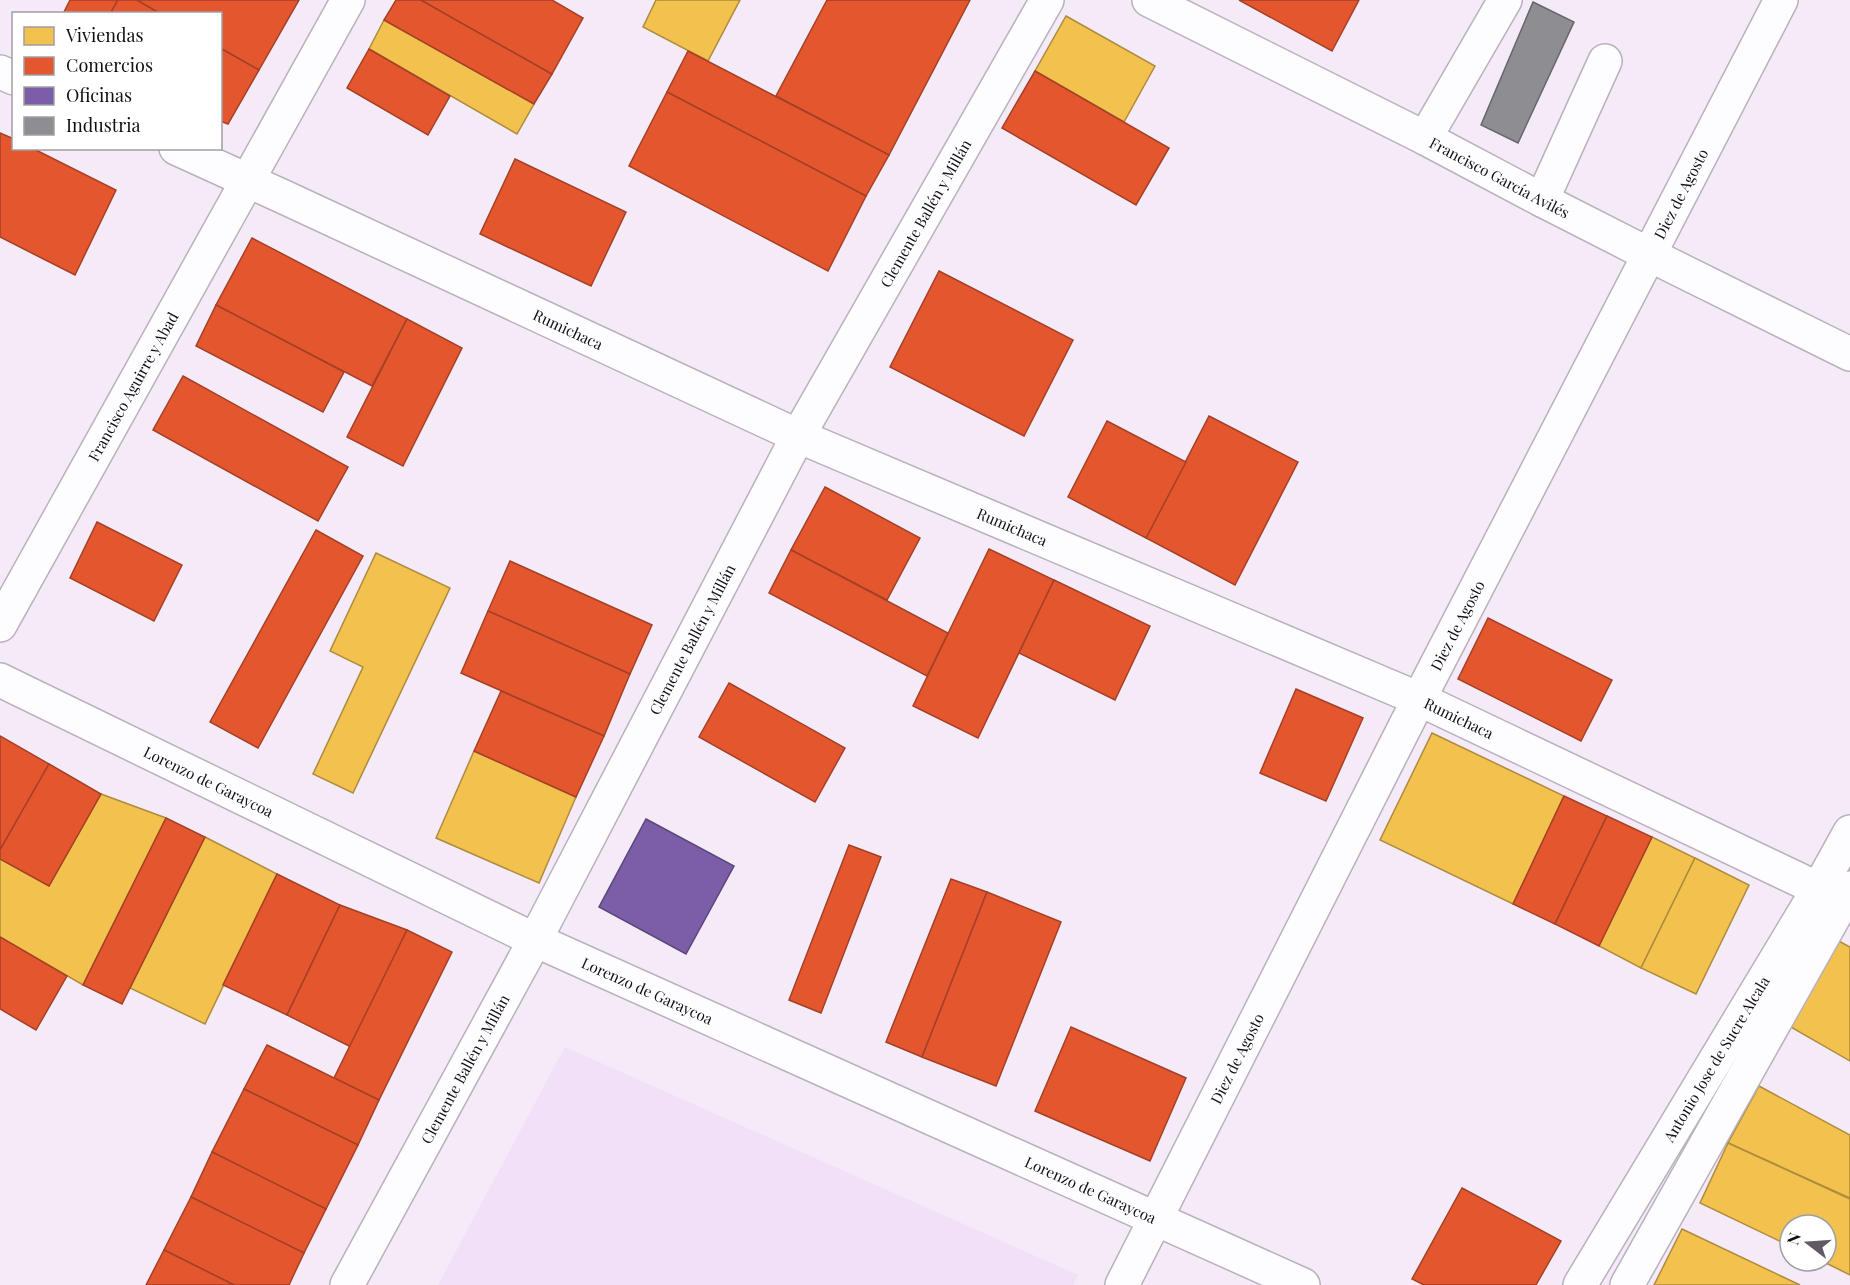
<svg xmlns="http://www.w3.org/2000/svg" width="1850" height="1285" font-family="'Playfair Display',serif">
<rect width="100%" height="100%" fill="#f4eaf8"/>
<path fill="#f1e0f7" d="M 565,1047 L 1078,1275 L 1073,1285 L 438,1285 Z"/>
<g fill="#f2c14e" stroke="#af8b3d" stroke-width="1.5">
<path d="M 656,0 L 740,0 L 708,61 L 643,27 Z"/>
<path d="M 1066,16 L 1155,66 L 1124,122 L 1035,71 Z"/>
<path d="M 384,20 L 534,104 L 517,134 L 369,49 Z"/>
<path d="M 376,553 L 450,588 L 353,793 L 313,774 L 363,667 L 330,651 Z"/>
<path d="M 1432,733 L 1564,796 L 1513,904 L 1380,840 Z"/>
<path d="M 474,751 L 576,797 L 539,883 L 436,838 Z"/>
<path d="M 101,794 L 166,818 L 83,985 L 0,937 L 0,859 L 49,886 Z"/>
<path d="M 205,837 L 277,874 L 205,1024 L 130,988 Z"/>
<path d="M 1652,837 L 1695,858 L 1641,968 L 1599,946 Z"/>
<path d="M 1695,858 L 1749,885 L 1696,994 L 1641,968 Z"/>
<path d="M 1837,940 L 1850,947 L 1850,1061 L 1789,1026 Z"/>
<path d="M 1759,1086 L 1850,1135 L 1850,1198 L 1728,1143 Z"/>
<path d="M 1728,1143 L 1850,1199 L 1850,1275 L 1822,1261 L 1826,1261 L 1826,1225 L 1790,1225 L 1790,1246 L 1700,1203 Z"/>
<path d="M 1682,1229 L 1800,1285 L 1654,1285 Z"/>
</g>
<g fill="#e4572e" stroke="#a54026" stroke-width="1.5">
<path d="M 70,0 L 118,0 L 110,14 L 63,14 Z"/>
<path d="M 118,0 L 137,0 L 156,11 L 155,14 L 110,14 Z"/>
<path d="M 137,0 L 299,0 L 259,70 L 220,48 L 220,14 L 161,14 Z"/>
<path d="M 396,0 L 421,0 L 552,74 L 534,104 L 384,20 Z"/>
<path d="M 421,0 L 552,0 L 583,18 L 552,74 Z"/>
<path d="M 827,0 L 970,0 L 889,155 L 776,96 Z"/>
<path d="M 1239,0 L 1359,0 L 1332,51 Z"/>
<path d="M 220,48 L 259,70 L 228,124 L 220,121 Z"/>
<path d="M 369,49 L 450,96 L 428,135 L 347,88 Z"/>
<path d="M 688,51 L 889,155 L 866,196 L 667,92 Z"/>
<path d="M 1035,71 L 1169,148 L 1136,205 L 1002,128 Z"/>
<path d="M 667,92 L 866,196 L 828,271 L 629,166 Z"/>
<path d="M 0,133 L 14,139 L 14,148 L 32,148 L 116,190 L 75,275 L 0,237 Z"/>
<path d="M 515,159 L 626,212 L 591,286 L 480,234 Z"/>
<path d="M 252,238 L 407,319 L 372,386 L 216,305 Z"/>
<path d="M 939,271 L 1073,340 L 1024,436 L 890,367 Z"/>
<path d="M 216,305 L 344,372 L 323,412 L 196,346 Z"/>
<path d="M 407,319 L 462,348 L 403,466 L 347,437 Z"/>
<path d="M 183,376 L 348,467 L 318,521 L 153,430 Z"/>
<path d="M 1209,416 L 1298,462 L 1235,585 L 1146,538 Z"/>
<path d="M 1107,421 L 1186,462 L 1146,538 L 1068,497 Z"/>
<path d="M 825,487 L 920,538 L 887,600 L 791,550 Z"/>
<path d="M 97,522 L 182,565 L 154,621 L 70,578 Z"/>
<path d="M 316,530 L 363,556 L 258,748 L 210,722 Z"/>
<path d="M 989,549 L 1054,580 L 978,738 L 913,706 Z"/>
<path d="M 791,550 L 948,633 L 927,676 L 769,593 Z"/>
<path d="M 510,561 L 652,625 L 630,674 L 488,611 Z"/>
<path d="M 1054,580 L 1150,626 L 1115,700 L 1019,653 Z"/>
<path d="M 488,611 L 630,674 L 604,736 L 461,673 Z"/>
<path d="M 1488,618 L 1612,680 L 1581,741 L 1458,679 Z"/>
<path d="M 729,683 L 845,748 L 815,802 L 699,737 Z"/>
<path d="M 1296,689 L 1363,718 L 1326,801 L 1260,773 Z"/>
<path d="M 501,691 L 604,736 L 576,797 L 474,751 Z"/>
<path d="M 0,736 L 49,764 L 0,850 Z"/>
<path d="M 49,764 L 101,794 L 49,886 L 0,859 L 0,850 Z"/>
<path d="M 1564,796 L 1607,816 L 1555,924 L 1513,904 Z"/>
<path d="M 1607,816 L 1652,837 L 1599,946 L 1555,924 Z"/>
<path d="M 166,818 L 205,837 L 122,1004 L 83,985 Z"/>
<path d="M 849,845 L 881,857 L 821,1013 L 789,1000 Z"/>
<path d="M 277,874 L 340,905 L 287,1015 L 223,985 Z"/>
<path d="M 951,879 L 987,892 L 922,1057 L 886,1042 Z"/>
<path d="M 987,892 L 1061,922 L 996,1086 L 922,1057 Z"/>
<path d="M 340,905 L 407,930 L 351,1047 L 287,1015 Z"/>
<path d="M 407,930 L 452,952 L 379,1100 L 334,1078 Z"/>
<path d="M 0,937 L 67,976 L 36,1030 L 0,1009 Z"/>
<path d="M 1071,1027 L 1186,1078 L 1150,1161 L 1035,1111 Z"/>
<path d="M 267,1045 L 379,1100 L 358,1145 L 244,1089 Z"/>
<path d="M 244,1089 L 358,1145 L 326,1209 L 212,1152 Z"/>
<path d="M 212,1152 L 326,1209 L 304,1253 L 191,1197 Z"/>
<path d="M 1462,1188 L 1561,1241 L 1536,1285 L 1424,1285 L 1412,1279 Z"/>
<path d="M 191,1197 L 304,1253 L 289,1285 L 234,1285 L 164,1250 Z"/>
<path d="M 164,1250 L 234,1285 L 146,1285 Z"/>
</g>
<path fill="#7b5ea7" stroke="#5c457b" stroke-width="1.5" d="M 646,819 L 734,866 L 686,954 L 599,907 Z"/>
<path fill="#8d8d92" stroke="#68666c" stroke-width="1.5" d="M 1533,2 L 1574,22 L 1518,143 L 1481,125 Z"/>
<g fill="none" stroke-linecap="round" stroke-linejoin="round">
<g stroke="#b9b1bd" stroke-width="36">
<g id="minor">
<path id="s1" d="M 1149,0 L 1425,138 L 1542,200 L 1648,254 L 1850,354"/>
<path d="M 0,72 L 14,78"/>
<path d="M 1425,138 L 1505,0"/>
<path id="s2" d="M 176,148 L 286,198 L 798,436 L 1419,699 L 1850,904"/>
<path d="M 1542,200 L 1605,61"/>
<path id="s3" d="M 0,625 L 348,0"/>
<path id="s4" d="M 0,680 L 535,940 L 1303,1285"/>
<path id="s5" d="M 347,1285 L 535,940 L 798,436 L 1047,0"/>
<path id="s6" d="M 1122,1285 L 1419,699 L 1781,0"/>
<path id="s7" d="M 1580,1285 L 1819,888 L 1850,832"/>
<path d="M 1627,1285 L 1850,888"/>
</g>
</g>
<use href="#minor" stroke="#fdfcfe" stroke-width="33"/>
</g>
<g text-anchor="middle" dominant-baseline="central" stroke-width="6" stroke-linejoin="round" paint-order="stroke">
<g font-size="15" fill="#120c14" stroke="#fff">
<text stroke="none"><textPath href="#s1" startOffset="393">Francisco García Avilés</textPath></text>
<text stroke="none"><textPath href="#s6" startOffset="1226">Diez de Agosto</textPath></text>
<text stroke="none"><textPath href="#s5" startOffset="1218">Clemente Ballén y Millán</textPath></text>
<text stroke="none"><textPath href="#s2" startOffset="432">Rumichaca</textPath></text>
<text stroke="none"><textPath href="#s3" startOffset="273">Francisco Aguirre y Abad</textPath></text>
<text stroke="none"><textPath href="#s2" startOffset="918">Rumichaca</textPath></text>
<text stroke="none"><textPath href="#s6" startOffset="740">Diez de Agosto</textPath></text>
<text stroke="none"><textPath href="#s5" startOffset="732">Clemente Ballén y Millán</textPath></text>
<text stroke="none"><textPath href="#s2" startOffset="1404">Rumichaca</textPath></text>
<text stroke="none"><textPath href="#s4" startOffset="232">Lorenzo de Garaycoa</textPath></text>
<text stroke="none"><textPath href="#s4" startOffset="718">Lorenzo de Garaycoa</textPath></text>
<text stroke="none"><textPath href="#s6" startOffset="254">Diez de Agosto</textPath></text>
<text stroke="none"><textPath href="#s7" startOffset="264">Antonio Jose de Sucre Alcala</textPath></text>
<text stroke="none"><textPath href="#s5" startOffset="246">Clemente Ballén y Millán</textPath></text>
<text stroke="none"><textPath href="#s4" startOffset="1204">Lorenzo de Garaycoa</textPath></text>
</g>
</g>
<rect x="12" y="12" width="210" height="138" fill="#ffffff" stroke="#a09ea1" stroke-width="1.5"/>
<rect x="24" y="27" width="30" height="18" fill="#f2c14e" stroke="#a09ea1" stroke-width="1.5"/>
<text x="66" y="42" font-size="18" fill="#120c14">Viviendas</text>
<rect x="24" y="57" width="30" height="18" fill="#e4572e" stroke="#a09ea1" stroke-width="1.5"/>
<text x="66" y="72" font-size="18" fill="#120c14">Comercios</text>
<rect x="24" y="87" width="30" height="18" fill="#7b5ea7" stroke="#a09ea1" stroke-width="1.5"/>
<text x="66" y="102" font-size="18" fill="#120c14">Oficinas</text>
<rect x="24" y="117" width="30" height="18" fill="#8d8d92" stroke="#a09ea1" stroke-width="1.5"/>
<text x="66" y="132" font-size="18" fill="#120c14">Industria</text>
<g transform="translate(1808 1243) rotate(287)"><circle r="28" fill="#ffffff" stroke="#a09ea1" stroke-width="1.5"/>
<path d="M0-4.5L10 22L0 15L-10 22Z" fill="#615a64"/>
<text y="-9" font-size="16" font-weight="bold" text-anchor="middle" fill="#120c14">N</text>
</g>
</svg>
